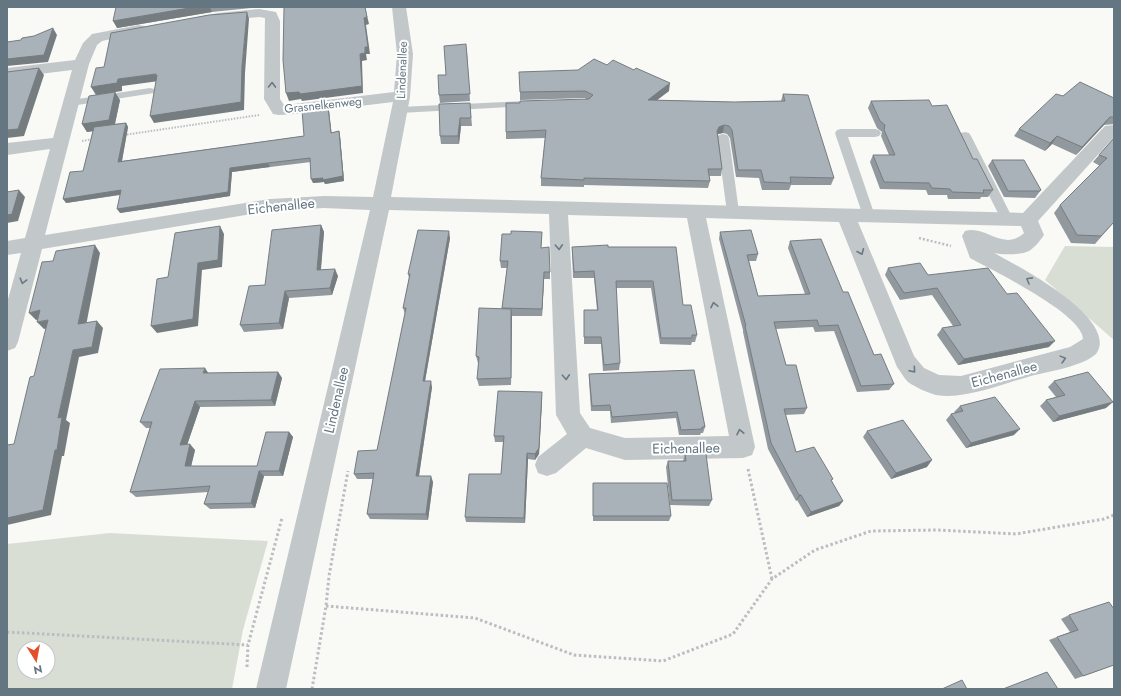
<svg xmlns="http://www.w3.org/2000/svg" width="1121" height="696" font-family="Jost,sans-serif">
<rect width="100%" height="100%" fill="#f9f9f6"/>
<g fill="#d9ded5" fill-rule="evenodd">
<path d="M 1065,246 L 1114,247 L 1114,340 L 1045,280 Z"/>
<path d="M 110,533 L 268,541 L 243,630 L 232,689 L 7,689 L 7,544 ZM 24,648 L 48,648 L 48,672 L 24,672 Z"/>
</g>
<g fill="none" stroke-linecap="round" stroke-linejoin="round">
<g stroke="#babec1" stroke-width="2" stroke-dasharray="1.5 1.5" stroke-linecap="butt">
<path d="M 124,135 L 259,115"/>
<path d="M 82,141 L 93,139"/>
</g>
<path stroke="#babec1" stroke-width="2.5" stroke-dasharray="2 2" stroke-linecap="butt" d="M 919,238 L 951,246"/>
<g stroke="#babec1" stroke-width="3" stroke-dasharray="2.5 2.5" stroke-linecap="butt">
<path d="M 748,469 L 772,579"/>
<path d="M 326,606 L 475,618 L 574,655 L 663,661 L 733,634 L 772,579 L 815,550 L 871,531 L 938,530 L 1016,534 L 1104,519 L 1114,515"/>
<path d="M 7,632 L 248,645"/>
<path d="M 247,667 L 248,645 L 282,518"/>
<path d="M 312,689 L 326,606 L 329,576 L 348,471"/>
</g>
<g fill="#c2c7ca" fill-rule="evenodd">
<path d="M 150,88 L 154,89 L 155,91 L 154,93 L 71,106 L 65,103 L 71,100 Z"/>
<path d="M 525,101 L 529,102 L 531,104 L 529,106 L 400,113 L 396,112 L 394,110 L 396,108 L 400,107 Z"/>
<path d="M 841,129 L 875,129 L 879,130 L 881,133 L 879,136 L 875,137 L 848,137 L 875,216 L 874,219 L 869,221 L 864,219 L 863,216 L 835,133 L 837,130 Z"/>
<path d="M 965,132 L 969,133 L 971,136 L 1013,219 L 1012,222 L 1007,224 L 1002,222 L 1001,219 L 959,136 L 961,133 Z"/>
<path d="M 723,134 L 727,135 L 729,138 L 739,212 L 738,215 L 733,216 L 728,215 L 727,212 L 717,138 L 719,135 Z"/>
</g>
<path fill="#c2c7ca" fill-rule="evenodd" d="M 392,7 L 406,7 L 413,54 L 410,97 L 391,197 L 1023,213 L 1105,126 L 1114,125 L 1114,137 L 1038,221 L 1044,235 C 1040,241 1034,248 1029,251 C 1021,255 1003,255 994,253 C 1016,265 1121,319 1096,354 C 1081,367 1050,371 1031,376 C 1002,384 965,400 936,395 C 928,393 915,387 908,382 C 904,378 901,372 897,367 L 839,222 L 706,218 L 755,447 L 752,455 L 743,458 L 625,460 L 586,448 L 556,473 L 547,476 L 538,473 L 535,465 L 538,457 L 567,434 L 556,415 L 549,214 L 389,210 L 286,689 L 256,689 L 370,210 L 324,208 L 270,211 L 42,249 L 18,342 L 15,348 L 7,351 L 7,303 L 21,253 L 7,255 L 7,241 L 25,238 L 50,149 L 7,155 L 7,143 L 53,138 L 72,70 L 7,78 L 7,68 L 75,60 L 83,43 L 92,34 L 139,25 L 144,26 L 146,29 L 144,32 L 102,41 L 97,45 L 89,64 L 45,235 L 270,199 L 324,196 L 373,197 L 393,102 L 294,114 L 279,115 L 273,114 L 264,99 L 265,18 L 259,17 L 218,21 L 213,20 L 211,17 L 213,14 L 218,13 L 259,9 L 276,12 L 280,21 L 280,99 L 284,105 L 294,104 L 394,92 L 397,54 ZM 568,215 L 687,218 L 729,436 L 625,438 L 590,428 L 580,413 ZM 858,222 L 1021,226 L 1024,233 C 1003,252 986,225 965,231 L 962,236 L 970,258 C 992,270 1083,314 1083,339 L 1070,347 L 961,376 L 939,375 L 924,368 L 914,356 Z"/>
</g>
<g fill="#91999e">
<path d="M 116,7 L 262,7 L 212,12 L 117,28 Z"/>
<path d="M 467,52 L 470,101 L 440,103 L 439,95 L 446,75 Z"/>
<path d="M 607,65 L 669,91 L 656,100 L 734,102 L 781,101 L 783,94 L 834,178 L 831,185 L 791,185 L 789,190 L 762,190 L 759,178 L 736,177 L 730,138 L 727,134 L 723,133 L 718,134 L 722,169 L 721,176 L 709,176 L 710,181 L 708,188 L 584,185 L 584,187 L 541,186 L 541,178 L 545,138 L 506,139 L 506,132 L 586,99 L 585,98 L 520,100 L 520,92 L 578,70 Z"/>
<path d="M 1114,98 L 1114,124 L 1104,125 L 1076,155 L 1052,144 L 1045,151 L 1014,136 L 1019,129 Z"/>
<path d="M 120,100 L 115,124 L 126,123 L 128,127 L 122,161 L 304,136 L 328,107 L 329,111 L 331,133 L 339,131 L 340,136 L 344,181 L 325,184 L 324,182 L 313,183 L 311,162 L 270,167 L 232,172 L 230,196 L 120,213 L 120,195 L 66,203 L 83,171 L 93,131 L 87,132 L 82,124 Z"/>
<path d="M 871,101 L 932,106 L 973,159 L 993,190 L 988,197 L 981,197 L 980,199 L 948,199 L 947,195 L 928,195 L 926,190 L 880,189 L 870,162 L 873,155 L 889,155 L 881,136 L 882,132 L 877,128 L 868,108 Z"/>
<path d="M 470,103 L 472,126 L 461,126 L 459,144 L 441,144 L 440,136 Z"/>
<path d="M 1114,138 L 1114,222 L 1095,244 L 1071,243 L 1054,213 L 1060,205 L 1100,166 L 1093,162 L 1099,155 Z"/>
<path d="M 992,160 L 1041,190 L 1035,198 L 1004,197 L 988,166 Z"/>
<path d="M 321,225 L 324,232 L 321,270 L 338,276 L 332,295 L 289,298 L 283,329 L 244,332 L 240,325 L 265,285 Z"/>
<path d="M 542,232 L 541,248 L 550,272 L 550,279 L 544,279 L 542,316 L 512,316 L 511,385 L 479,386 L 477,379 L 479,363 L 478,363 L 476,356 L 502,309 L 507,268 L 501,268 L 500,261 L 511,234 Z"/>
<path d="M 720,232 L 758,254 L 756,261 L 749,261 L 758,296 L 805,294 L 788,248 L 790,241 L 843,292 L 874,355 L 894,384 L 889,390 L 857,392 L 834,331 L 815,332 L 813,327 L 775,329 L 786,365 L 807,408 L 804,414 L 785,415 L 796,452 L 833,479 L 831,481 L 843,501 L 839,506 L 807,517 L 797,500 L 796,501 L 768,449 L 743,332 L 743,330 L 719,239 Z"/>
<path d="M 450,238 L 425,381 L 432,387 L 419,476 L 433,482 L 428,520 L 370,519 L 367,514 L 373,479 L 357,479 L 354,474 L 377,450 L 405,314 L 403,308 L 409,278 L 408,274 Z"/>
<path d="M 572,247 L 608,247 L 683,305 L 697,335 L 695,342 L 692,342 L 691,345 L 660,344 L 651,288 L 616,288 L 620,363 L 619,370 L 603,371 L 601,344 L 584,344 L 584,310 L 597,310 L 594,278 L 573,278 Z"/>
<path d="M 888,268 L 928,275 L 1007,294 L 1049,347 L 958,365 L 937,335 L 942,328 L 953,326 L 932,295 L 900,300 L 885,275 Z"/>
<path d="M 694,370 L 705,427 L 703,433 L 701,433 L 700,435 L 679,435 L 676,418 L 611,423 L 610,411 L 591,411 L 589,380 L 589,374 Z"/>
<path d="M 278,372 L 282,378 L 275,406 L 200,407 L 187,445 L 195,450 L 191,466 L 257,466 L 289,432 L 293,437 L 283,476 L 264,476 L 255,508 L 210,509 L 204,504 L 208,492 L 136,497 L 130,492 L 150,428 L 146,428 L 140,422 L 209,373 Z"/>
<path d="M 1054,381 L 1106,408 L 1053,422 L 1040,406 L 1046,400 L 1056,397 L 1048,387 Z"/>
<path d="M 542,399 L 539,454 L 535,460 L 528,459 L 525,523 L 466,522 L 465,517 L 501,474 L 503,442 L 495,442 L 494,436 Z"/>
<path d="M 960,406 L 1014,435 L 966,448 L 946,420 L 951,414 L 955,413 L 954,412 Z"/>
<path d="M 867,431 L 927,467 L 891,479 L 863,437 Z"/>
<path d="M 685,454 L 712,500 L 709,506 L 670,505 L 666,467 L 668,461 L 683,461 Z"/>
<path d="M 593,483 L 671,516 L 669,521 L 593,521 Z"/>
<path d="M 1069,615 L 1114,665 L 1075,679 L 1049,640 L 1070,632 L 1061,619 Z"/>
</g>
<g fill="#767d81">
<path d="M 195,7 L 210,7 L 212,12 L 117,28 L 113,21 Z"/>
<path d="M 365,7 L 369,24 L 366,25 L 370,54 L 366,54 L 367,60 L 362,61 L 363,93 L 302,101 L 301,99 L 289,101 L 286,93 L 360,54 L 365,47 L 364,18 Z"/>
<path d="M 247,12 L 249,19 L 245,73 L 244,110 L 154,123 L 150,116 L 242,66 Z"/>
<path d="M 53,28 L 57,35 L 48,62 L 7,66 L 7,59 Z"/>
<path d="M 39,68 L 44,75 L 24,136 L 7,138 L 7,130 Z"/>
<path d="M 156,74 L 159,81 L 122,86 L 122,91 L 96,95 L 91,87 L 118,79 Z"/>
<path d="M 670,83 L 669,91 L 647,108 L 648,100 Z"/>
<path d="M 115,92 L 120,100 L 114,128 L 87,132 L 82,124 Z"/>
<path d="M 328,107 L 329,111 L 332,137 L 331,133 Z"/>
<path d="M 1110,117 L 1104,125 L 1076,155 L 1082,147 Z"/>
<path d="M 460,118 L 461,126 L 459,144 L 458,136 Z"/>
<path d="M 126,123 L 128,127 L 121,166 L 118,162 Z"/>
<path d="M 724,125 L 723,133 L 718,134 L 717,131 L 719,127 Z"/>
<path d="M 339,131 L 340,136 L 344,181 L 325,184 L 324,182 L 313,183 L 311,179 Z"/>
<path d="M 1057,136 L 1052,144 L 1045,151 L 1050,143 Z"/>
<path d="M 268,163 L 270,167 L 232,172 L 230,196 L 120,213 L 117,209 L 230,168 Z"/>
<path d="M 19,190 L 25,197 L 18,221 L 7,223 L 7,215 Z"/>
<path d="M 121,190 L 124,194 L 66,203 L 63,199 Z"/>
<path d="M 321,225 L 324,232 L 320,277 L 317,270 Z"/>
<path d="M 220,226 L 224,234 L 222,267 L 202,270 L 198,326 L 157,333 L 151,326 Z"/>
<path d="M 449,231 L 450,238 L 424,387 L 423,381 Z"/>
<path d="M 95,245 L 100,253 L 85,331 L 78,324 Z"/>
<path d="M 335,269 L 338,276 L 332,295 L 330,288 Z"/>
<path d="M 544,272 L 544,279 L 542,316 L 542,309 Z"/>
<path d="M 285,291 L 289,298 L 283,329 L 279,323 Z"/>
<path d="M 511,309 L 512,316 L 511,385 Z"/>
<path d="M 40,310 L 47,317 L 36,320 L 29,313 Z"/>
<path d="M 48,320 L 54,327 L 44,329 L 37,322 Z"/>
<path d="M 97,321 L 103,328 L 98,353 L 79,357 L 66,420 L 70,423 L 64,456 L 62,456 L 51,515 L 7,525 L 7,518 L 58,418 L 73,350 Z"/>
<path d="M 1055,341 L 1049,347 L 958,365 L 964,359 Z"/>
<path d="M 205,368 L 209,374 L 203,373 Z"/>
<path d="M 278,372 L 282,378 L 275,406 L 271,400 Z"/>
<path d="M 431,381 L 432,387 L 418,482 L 416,476 Z"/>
<path d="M 542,392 L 542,399 L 539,454 L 535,460 L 535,454 Z"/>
<path d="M 195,401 L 200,407 L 185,451 L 180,445 Z"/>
<path d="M 1113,402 L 1106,408 L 1053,422 L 1059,416 Z"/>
<path d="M 1020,429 L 1014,435 L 966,448 L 971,443 Z"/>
<path d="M 289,432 L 293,437 L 283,476 L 279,471 Z"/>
<path d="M 190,444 L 195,450 L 190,471 L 185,466 Z"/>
<path d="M 527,453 L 528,459 L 525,523 L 524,518 Z"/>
<path d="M 932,460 L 927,467 L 891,479 L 896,473 Z"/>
<path d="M 259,471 L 264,476 L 255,508 L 251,503 Z"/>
<path d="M 431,476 L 433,482 L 428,520 L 426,514 Z"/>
<path d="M 799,495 L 801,495 L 797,500 L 796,501 Z"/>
<path d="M 843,501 L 839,506 L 807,517 L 811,512 Z"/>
</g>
<g fill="#a9b2b8" stroke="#767d81">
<path d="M 116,7 L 195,7 L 113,21 Z"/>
<path d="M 284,7 L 365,7 L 367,17 L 364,18 L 368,47 L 365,47 L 365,53 L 360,54 L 362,86 L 300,94 L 299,92 L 286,93 L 283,60 Z"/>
<path d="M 247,12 L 242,66 L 241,102 L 150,116 L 157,75 L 156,76 L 156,74 L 118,79 L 117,83 L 91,87 L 96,68 L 104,67 L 111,33 L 209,15 Z"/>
<path d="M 53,28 L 44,55 L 7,59 L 7,42 L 21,40 L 22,38 L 34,36 Z"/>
<path d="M 466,44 L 470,94 L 439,95 L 438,75 L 446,75 L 444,46 Z"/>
<path d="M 594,59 L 607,65 L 613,60 L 634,70 L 636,68 L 670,83 L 648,100 L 734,102 L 785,101 L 783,94 L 808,95 L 834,178 L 790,177 L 791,183 L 764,182 L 761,170 L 738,170 L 732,130 L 729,126 L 724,125 L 719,127 L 717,131 L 722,169 L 708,169 L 710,181 L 584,178 L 584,180 L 541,178 L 546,130 L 506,132 L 506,103 L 520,103 L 520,101 L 589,99 L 593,95 L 585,91 L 520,92 L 519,72 L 578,70 Z"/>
<path d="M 39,68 L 18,129 L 7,130 L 7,72 Z"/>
<path d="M 1080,82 L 1114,98 L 1114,117 L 1110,117 L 1082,147 L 1057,136 L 1050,143 L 1019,129 L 1056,94 L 1063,96 Z"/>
<path d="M 115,92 L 109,120 L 82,124 L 89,96 Z"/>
<path d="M 929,100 L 932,106 L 947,105 L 973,159 L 977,159 L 993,190 L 983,190 L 984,193 L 952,192 L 950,189 L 932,188 L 929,183 L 884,182 L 873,155 L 895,155 L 884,130 L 885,125 L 880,121 L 871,101 Z"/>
<path d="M 470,103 L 471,118 L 460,118 L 458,136 L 440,136 L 439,104 Z"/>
<path d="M 328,107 L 331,133 L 339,131 L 343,176 L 323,180 L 323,178 L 311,179 L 310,158 L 268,163 L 230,168 L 228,192 L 117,209 L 121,190 L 63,199 L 70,172 L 83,171 L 94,127 L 126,123 L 118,162 L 304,136 L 302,110 Z"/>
<path d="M 1114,138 L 1114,222 L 1101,236 L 1077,235 L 1060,205 L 1107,158 L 1099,155 Z"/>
<path d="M 992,160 L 1024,160 L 1041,190 L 1040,191 L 1008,191 Z"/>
<path d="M 19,190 L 12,214 L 7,215 L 7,192 Z"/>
<path d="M 321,225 L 317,270 L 335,269 L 330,288 L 285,291 L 279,323 L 240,325 L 249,286 L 265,285 L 272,230 Z"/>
<path d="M 220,226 L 218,260 L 198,263 L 193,319 L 151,326 L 157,279 L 168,277 L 175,233 Z"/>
<path d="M 418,230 L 449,231 L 423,381 L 431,381 L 416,476 L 431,476 L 426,514 L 367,514 L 374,473 L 354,474 L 358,451 L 377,450 L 406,308 L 403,308 L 410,274 L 408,274 Z"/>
<path d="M 751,230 L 758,254 L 747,255 L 758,296 L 810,294 L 790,241 L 821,239 L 843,292 L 848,292 L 874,355 L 881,354 L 894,384 L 861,386 L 838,325 L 819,326 L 817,320 L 774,322 L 786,365 L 796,365 L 807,408 L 784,409 L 796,452 L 814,447 L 833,479 L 831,480 L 843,501 L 811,512 L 801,495 L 799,495 L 771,443 L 745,326 L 746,326 L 720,232 Z"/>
<path d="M 511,231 L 542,232 L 541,248 L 549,247 L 550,272 L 544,272 L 542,309 L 502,308 L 508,261 L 500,261 L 502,234 L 511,234 Z"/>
<path d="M 95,245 L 78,324 L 97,321 L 92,347 L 73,350 L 58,418 L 62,417 L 57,450 L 55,450 L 43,510 L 7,518 L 7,445 L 14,444 L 30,377 L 34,376 L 48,320 L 37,322 L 40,310 L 29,313 L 42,262 L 53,261 L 56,251 Z"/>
<path d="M 608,245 L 608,247 L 676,247 L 683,305 L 691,305 L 697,335 L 692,335 L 692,338 L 661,338 L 653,281 L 616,281 L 620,363 L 604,365 L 601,337 L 584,337 L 584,310 L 598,310 L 594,271 L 574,272 L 572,247 Z"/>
<path d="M 920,263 L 928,275 L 988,268 L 1007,294 L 1017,293 L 1055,341 L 964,359 L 942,328 L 961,325 L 937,288 L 904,293 L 888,268 Z"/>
<path d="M 479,308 L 511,309 L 511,378 L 477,379 L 479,357 L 476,356 Z"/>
<path d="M 205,368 L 203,373 L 278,372 L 271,400 L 195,401 L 180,445 L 190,444 L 185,466 L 257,466 L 266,432 L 289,432 L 279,471 L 259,471 L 251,503 L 204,504 L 210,486 L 130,492 L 152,422 L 140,422 L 160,369 Z"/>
<path d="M 694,370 L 705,427 L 702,427 L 702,429 L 681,430 L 677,412 L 612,417 L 610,405 L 592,406 L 589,374 Z"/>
<path d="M 1088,372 L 1113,402 L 1059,416 L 1046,400 L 1065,395 L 1054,381 Z"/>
<path d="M 498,391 L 542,392 L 539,448 L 535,454 L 527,453 L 524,518 L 465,517 L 469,474 L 501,474 L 504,436 L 494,436 Z"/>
<path d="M 995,397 L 1020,429 L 971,443 L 951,414 L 963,411 L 960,406 Z"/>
<path d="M 903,420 L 932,460 L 896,473 L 867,431 Z"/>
<path d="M 685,454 L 706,454 L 712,500 L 672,500 L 668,461 L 686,461 Z"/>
<path d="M 593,483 L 667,483 L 671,516 L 593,516 Z"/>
<path d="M 1109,602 L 1114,609 L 1114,665 L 1083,676 L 1057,637 L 1078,630 L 1069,615 Z"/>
<path d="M 1047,672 L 1058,689 L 1003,689 Z"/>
<path d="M 962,680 L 967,689 L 942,689 Z"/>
</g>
<defs><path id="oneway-chevron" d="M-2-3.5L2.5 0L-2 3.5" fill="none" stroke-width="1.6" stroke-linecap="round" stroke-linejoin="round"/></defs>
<g stroke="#697a85">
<use href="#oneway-chevron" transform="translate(272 85) rotate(-89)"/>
<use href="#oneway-chevron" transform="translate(559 247) rotate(87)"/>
<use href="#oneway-chevron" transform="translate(861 252) rotate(67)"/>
<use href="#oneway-chevron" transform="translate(1029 280) rotate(-151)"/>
<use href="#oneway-chevron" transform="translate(23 281) rotate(105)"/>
<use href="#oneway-chevron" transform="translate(714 305) rotate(-102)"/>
<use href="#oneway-chevron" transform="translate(1063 359) rotate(-15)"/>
<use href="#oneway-chevron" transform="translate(913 370) rotate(49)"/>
<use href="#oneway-chevron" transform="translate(566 377) rotate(87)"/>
<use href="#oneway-chevron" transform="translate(740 432) rotate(-102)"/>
</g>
<g text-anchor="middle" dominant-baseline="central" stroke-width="4" stroke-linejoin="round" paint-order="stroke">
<g font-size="12" fill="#647681" stroke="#fff">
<text transform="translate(402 70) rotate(-88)">Lindenallee</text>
<text transform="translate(323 105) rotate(-6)">Grasnelkenweg</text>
</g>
<g font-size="14" fill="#647681" stroke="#fff">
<text transform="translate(281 206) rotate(-6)">Eichenallee</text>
<text transform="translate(1004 374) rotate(-15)">Eichenallee</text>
<text transform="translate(336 400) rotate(-77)">Lindenallee</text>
<text transform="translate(686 448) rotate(-1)">Eichenallee</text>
</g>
</g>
<rect width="1121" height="696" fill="none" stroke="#647681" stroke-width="16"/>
<g transform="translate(36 660) rotate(169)"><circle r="19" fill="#ffffff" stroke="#c1c8cd"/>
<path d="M0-3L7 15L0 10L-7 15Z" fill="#e34e2c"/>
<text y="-6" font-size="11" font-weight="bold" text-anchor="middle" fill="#647681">N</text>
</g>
</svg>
